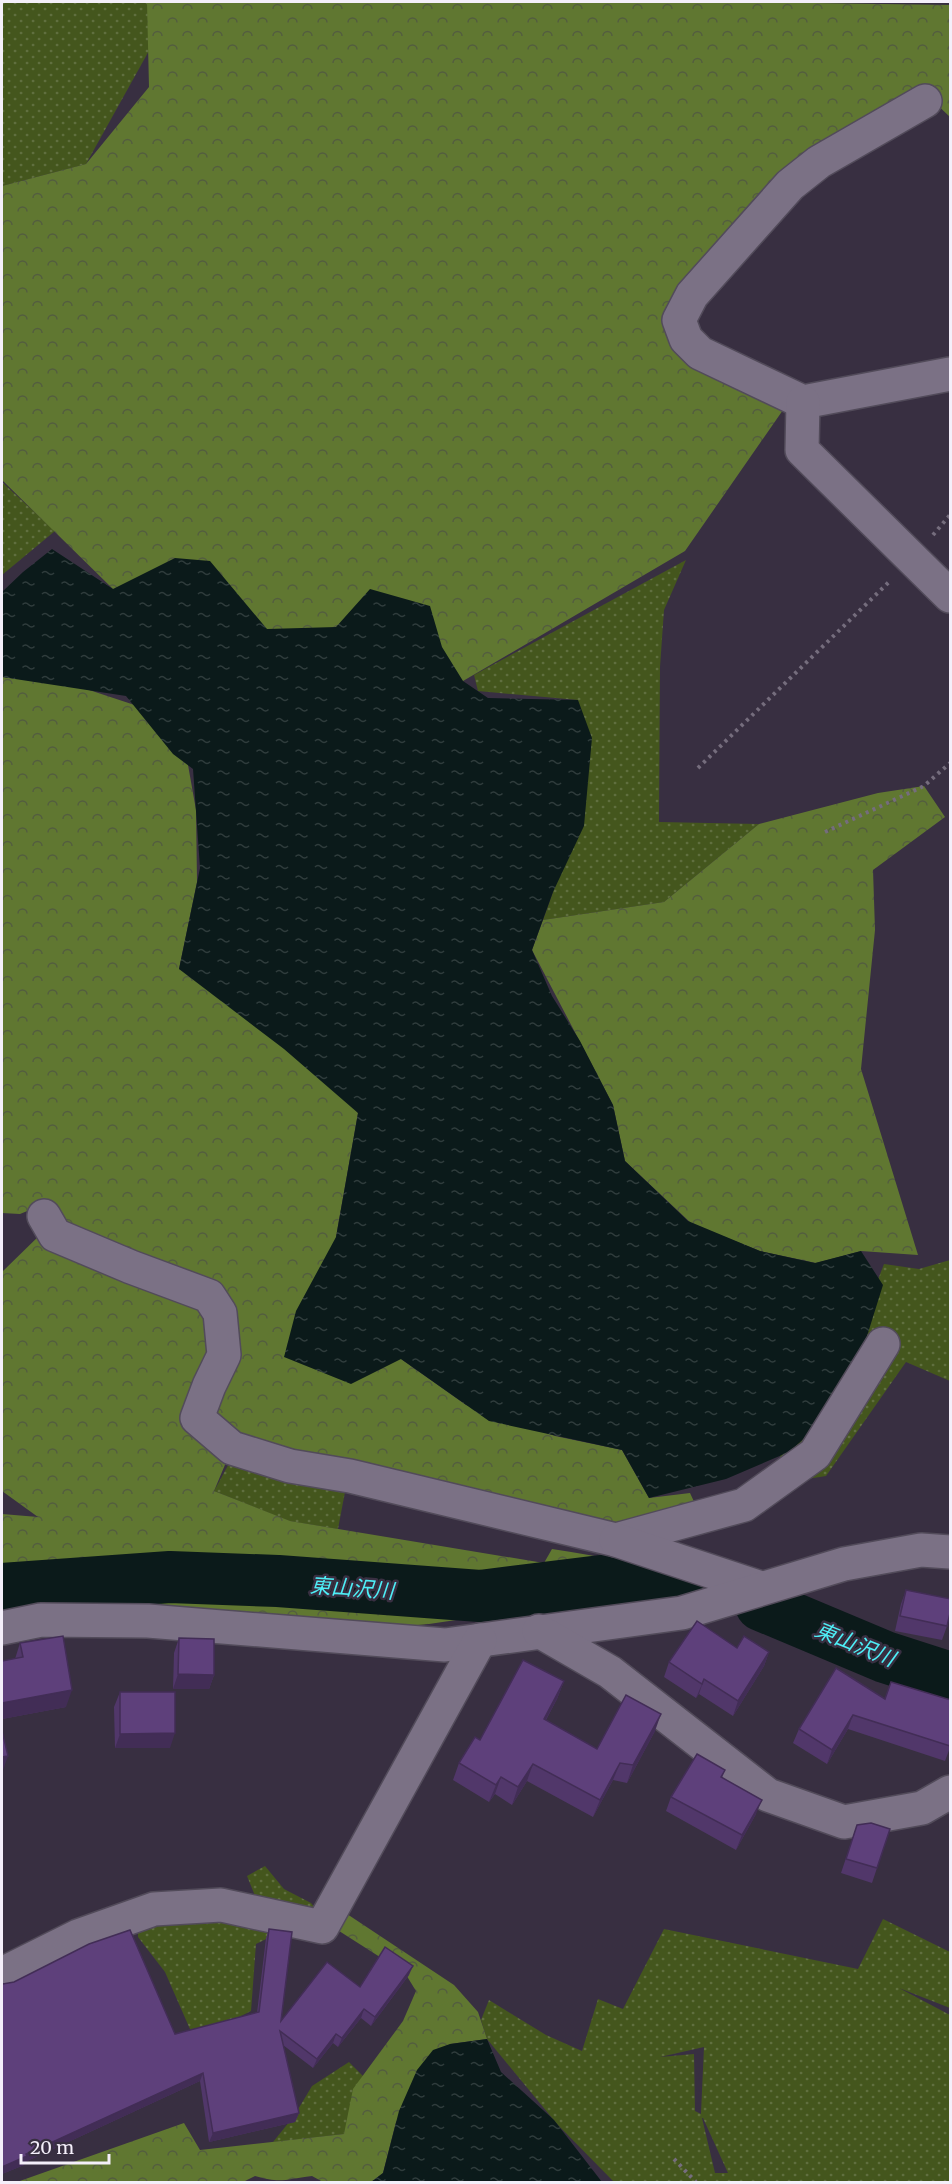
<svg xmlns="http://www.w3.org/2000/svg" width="952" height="2184" font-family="Merriweather,'Noto Sans JP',serif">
<defs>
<pattern id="grass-dots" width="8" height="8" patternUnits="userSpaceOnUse" patternTransform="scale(1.5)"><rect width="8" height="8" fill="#44561d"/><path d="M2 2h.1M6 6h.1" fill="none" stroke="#606f3f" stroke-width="1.8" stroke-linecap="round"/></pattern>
<pattern id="forest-crowns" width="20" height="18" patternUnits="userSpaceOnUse" patternTransform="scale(1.5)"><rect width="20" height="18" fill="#607731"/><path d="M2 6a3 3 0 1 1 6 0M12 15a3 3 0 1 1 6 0" fill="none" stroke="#535d3f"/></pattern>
<pattern id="water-ripples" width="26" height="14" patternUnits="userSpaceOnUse" patternTransform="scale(1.5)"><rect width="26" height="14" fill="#0b1a1a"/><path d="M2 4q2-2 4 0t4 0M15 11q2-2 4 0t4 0" fill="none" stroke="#2f3c3c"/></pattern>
</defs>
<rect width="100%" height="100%" fill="#382f41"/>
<g fill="url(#grass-dots)" fill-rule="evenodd">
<path d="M 2,2 L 152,2 L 155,40 L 86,164 L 2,186 Z"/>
<path d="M 2,482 L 55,531 L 2,575 Z"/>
<path d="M 686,560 L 664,610 L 660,667 L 659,822 L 759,824 L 664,902 L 543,920 L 553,892 L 578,700 L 478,691 L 474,675 Z"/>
<path d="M 950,1260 L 950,1381 L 906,1362 L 826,1476 L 782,1483 L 780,1456 L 846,1363 L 884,1264 L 919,1269 Z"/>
<path d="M 237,1449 L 348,1476 L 338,1529 L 289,1521 L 214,1491 Z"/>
<path d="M 265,1866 L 284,1889 L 311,1903 L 319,1913 L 256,1944 L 251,2011 L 207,2033 L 193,2036 L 165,1972 L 138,1937 L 138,1920 L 262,1913 L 247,1876 Z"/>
<path d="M 883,1919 L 950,1952 L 950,2008 L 899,1988 L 950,2015 L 950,2182 L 614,2182 L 557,2124 L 487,2039 L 481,2020 L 489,2000 L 546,2035 L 582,2051 L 598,1999 L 623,2009 L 664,1929 L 858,1969 ZM 704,2047 L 701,2113 L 701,2114 L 695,2111 L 694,2054 L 660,2057 ZM 702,2118 L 703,2118 L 728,2173 L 715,2173 Z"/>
<path d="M 349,2062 L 363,2076 L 344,2134 L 273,2142 L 294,2116 L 312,2086 Z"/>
</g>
<g fill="url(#forest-crowns)">
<path d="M 147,2 L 740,2 L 950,5 L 950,117 L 928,96 L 814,166 L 679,320 L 792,397 L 685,551 L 463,681 L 113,589 L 2,480 L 2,186 L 86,164 L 149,87 Z"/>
<path d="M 2,677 L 77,686 L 180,720 L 196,810 L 197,882 L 179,969 L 289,1024 L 358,1113 L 336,1237 L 401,1359 L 466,1405 L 555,1436 L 622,1450 L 649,1498 L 690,1493 L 703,1521 L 613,1539 L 232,1448 L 214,1491 L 290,1521 L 544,1563 L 552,1549 C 603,1556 653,1569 704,1577 L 694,1588 L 563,1604 L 429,1624 L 313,1634 L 2,1630 L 2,1514 L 38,1517 L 2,1491 L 2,1272 L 43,1232 L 220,1313 L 90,1252 L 37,1207 L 20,1214 L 2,1213 Z"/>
<path d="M 924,786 L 945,817 L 873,870 L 875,930 L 861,1069 L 918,1255 L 861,1251 L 816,1263 L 760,1251 L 692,1224 L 625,1161 L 613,1105 L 532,950 L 543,920 L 664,902 L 759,824 L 878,793 Z"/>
<path d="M 341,1910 L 454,1985 L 478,2012 L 487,2039 L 450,2044 L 396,2122 L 383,2173 L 371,2182 L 323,2182 L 312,2176 C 285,2179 282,2184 255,2176 L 243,2182 L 17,2182 L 184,2123 L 200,2150 L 344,2134 L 353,2089 L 403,2021 L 416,1991 L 405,1973 L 325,1922 Z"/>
</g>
<g fill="url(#water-ripples)">
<path d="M 52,549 L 113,589 L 175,558 L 210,561 L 267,629 L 336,627 L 370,589 L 430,606 L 442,647 L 463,681 L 488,698 L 578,700 L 592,738 L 584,826 L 553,892 L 532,950 L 552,996 L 580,1041 L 613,1105 L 625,1161 L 688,1221 L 760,1251 L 815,1263 L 861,1251 L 883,1285 L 847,1400 L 789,1452 L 726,1479 L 649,1498 L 622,1450 L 489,1421 L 401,1359 L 351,1384 L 284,1357 L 296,1311 L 336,1237 L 358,1113 L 284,1049 L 179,969 L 200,868 L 193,769 L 173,754 L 126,696 L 2,677 L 2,592 L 23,572 Z"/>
<path d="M 487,2039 L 501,2072 L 554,2120 L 602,2182 L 371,2182 L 383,2173 L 399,2111 L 417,2070 L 433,2050 L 450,2044 Z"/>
</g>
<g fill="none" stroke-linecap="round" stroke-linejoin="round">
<g stroke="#0b1a1a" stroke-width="52">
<path d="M 2,1589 L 170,1577 L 278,1581 L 480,1596 L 658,1574 L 701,1585"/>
<path d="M 761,1605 L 885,1657 L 950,1678"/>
</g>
<g stroke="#524b5a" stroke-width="36">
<g id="minor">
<path d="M 925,101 L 819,162 L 790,185 L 692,295 L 679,320 L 686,339 L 700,353 L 803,402 L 950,374"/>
<path d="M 803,402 L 802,450 L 950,596"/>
<path d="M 44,1216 L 55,1235 L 131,1267 L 209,1296 L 220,1313 L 224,1355 L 209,1386 L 197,1418 L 232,1448 L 290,1466 L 350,1476 L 616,1540 L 744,1505 L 815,1454 L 883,1344"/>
<path d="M 616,1540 L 761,1588"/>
<path d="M 2,1628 L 41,1620 L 148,1621 L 445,1645 L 682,1613 L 844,1564 L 921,1550 L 950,1552"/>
<path d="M 539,1631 L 610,1672 L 768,1795 L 844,1822 L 922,1808 L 950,1792"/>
<path d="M 2,1974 L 78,1936 L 154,1909 L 221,1905 L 322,1927 L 480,1640"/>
</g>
</g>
<g stroke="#756d7d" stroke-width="4" stroke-dasharray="3 4.5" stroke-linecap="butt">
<path d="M 933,535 L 950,515"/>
<path d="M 698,768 L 891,580"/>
<path d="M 825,832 L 924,786 L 950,763"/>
<path d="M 674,2159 L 696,2182"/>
</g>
<use href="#minor" stroke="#7b7185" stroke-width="33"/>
</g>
<g fill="#51376a">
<path d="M 906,1590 L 947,1626 L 942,1640 L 895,1631 L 901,1604 Z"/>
<path d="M 179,1638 L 214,1675 L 209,1689 L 173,1689 L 174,1653 Z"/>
<path d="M 20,1643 L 66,1707 L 2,1719 L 2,1661 L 15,1659 Z"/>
<path d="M 737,1648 L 769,1652 L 764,1666 L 733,1716 L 699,1694 L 696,1698 L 664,1677 L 669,1662 Z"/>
<path d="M 564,1681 L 557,1699 L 546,1720 L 597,1749 L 655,1731 L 627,1783 L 613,1780 L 593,1817 L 527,1781 L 512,1805 L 495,1794 L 489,1802 L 453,1780 L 459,1763 L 480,1740 Z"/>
<path d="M 891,1682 L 951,1745 L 945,1761 L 848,1729 L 827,1764 L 793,1743 L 799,1729 L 885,1699 Z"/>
<path d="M 120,1692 L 170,1748 L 115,1748 L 114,1707 Z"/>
<path d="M 725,1770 L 722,1778 L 756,1814 L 736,1850 L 666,1811 L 671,1797 Z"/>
<path d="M 857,1825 L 877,1868 L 872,1883 L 841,1873 Z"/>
<path d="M 269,1929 L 281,2021 L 360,1987 L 409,1975 L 371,2026 L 361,2018 L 338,2047 L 333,2043 L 313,2068 L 283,2045 L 299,2113 L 295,2122 L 209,2142 L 200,2081 L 25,2162 L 24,2165 L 2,2174 L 2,1983 L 175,2034 L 257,2013 L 266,1938 Z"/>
</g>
<g fill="#422d56">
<path d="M 769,1652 L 764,1666 L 733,1716 L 738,1701 Z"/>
<path d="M 178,1674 L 214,1675 L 209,1689 L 173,1689 Z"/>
<path d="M 704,1679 L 699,1694 L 696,1698 L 702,1684 Z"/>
<path d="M 564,1681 L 557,1699 L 537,1736 L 544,1719 Z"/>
<path d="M 72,1690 L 66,1707 L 2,1719 L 2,1703 Z"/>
<path d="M 661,1714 L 655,1731 L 627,1783 L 633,1765 Z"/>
<path d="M 853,1715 L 848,1729 L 827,1764 L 832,1750 Z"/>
<path d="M 175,1733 L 170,1748 L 115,1748 L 120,1734 Z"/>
<path d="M 8,1756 L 2,1773 L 2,1757 Z"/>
<path d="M 620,1763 L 613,1780 L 593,1817 L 600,1800 Z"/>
<path d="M 533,1764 L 527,1781 L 512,1805 L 518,1787 Z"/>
<path d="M 501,1777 L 495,1794 L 489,1802 L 496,1785 Z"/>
<path d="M 762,1800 L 756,1814 L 736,1850 L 742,1835 Z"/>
<path d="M 413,1966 L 409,1975 L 371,2026 L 375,2017 Z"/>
<path d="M 364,2009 L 361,2018 L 338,2047 L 342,2038 Z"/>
<path d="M 336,2034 L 333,2043 L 313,2068 L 317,2059 Z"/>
<path d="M 203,2073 L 200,2081 L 25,2162 L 24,2165 L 2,2174 L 2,2167 L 26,2154 Z"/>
<path d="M 299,2113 L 295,2122 L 209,2142 L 213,2133 Z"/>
</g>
<g fill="#5e407b" stroke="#422d56" stroke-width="1.5">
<path d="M 906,1590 L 951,1599 L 951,1609 L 947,1626 L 900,1616 Z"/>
<path d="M 697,1621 L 737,1648 L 744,1636 L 769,1652 L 738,1701 L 704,1679 L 702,1684 L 669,1662 Z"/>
<path d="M 63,1636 L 72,1690 L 2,1703 L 2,1661 L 23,1657 L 20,1643 Z"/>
<path d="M 179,1638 L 214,1639 L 214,1675 L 178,1674 Z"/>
<path d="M 523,1660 L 564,1681 L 544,1719 L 597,1749 L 626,1695 L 661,1714 L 633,1765 L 620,1763 L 600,1800 L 533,1764 L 518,1787 L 501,1777 L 496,1785 L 459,1763 L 475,1737 L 480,1740 Z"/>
<path d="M 836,1668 L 885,1699 L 891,1682 L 951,1700 L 950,1746 L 853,1715 L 832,1750 L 799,1729 Z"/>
<path d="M 120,1692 L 175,1692 L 175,1733 L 120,1734 Z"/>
<path d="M 2,1731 L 8,1756 L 2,1757 Z"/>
<path d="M 697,1754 L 725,1770 L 721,1777 L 762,1800 L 742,1835 L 671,1797 Z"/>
<path d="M 871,1823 L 890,1829 L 877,1868 L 846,1859 L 857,1825 Z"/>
<path d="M 269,1929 L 292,1932 L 281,2021 L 327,1962 L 360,1987 L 385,1947 L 413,1966 L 375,2017 L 364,2009 L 342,2038 L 336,2034 L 317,2059 L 280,2031 L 299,2113 L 213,2133 L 203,2073 L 26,2154 L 27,2156 L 2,2167 L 2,1983 L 3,1984 L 14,1982 L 89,1944 L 130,1930 L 175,2034 L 259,2012 Z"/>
</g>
<g text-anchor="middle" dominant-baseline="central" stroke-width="5" stroke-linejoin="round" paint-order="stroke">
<g font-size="21" font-style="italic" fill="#4eeef6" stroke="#382f41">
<text transform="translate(352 1588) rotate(4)">東山沢川</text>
<text transform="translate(855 1644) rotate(22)">東山沢川</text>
</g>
</g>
<rect width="952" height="2184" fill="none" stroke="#f4effa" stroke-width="6"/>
<path d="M21 2154v9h88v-9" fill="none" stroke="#f4effa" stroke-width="3"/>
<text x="30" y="2154" font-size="18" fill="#f4effa" stroke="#382f41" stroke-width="4.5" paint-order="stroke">20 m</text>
</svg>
